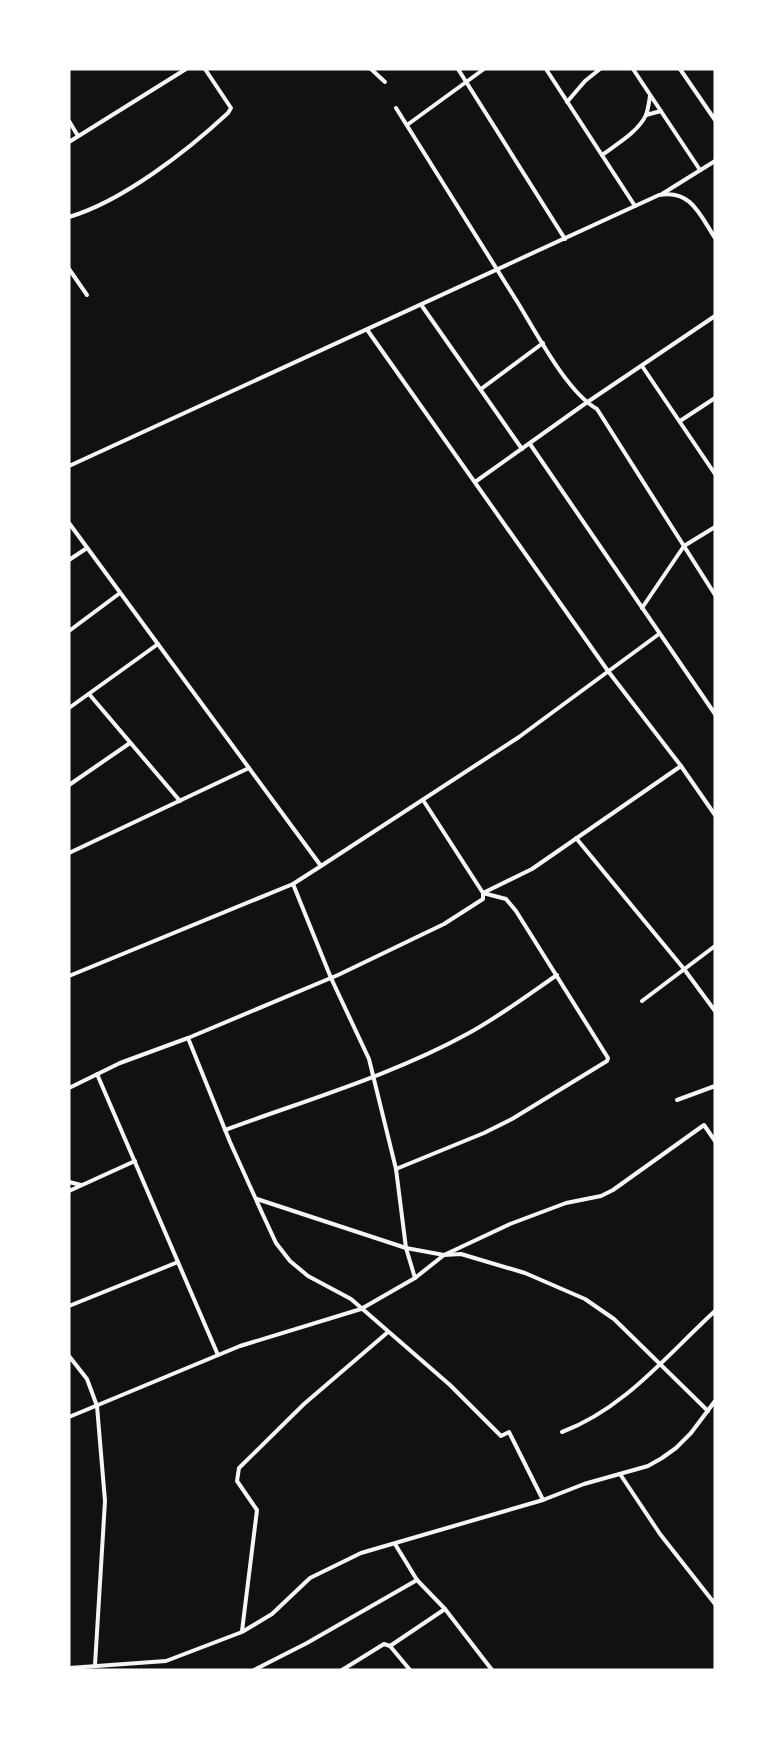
<svg xmlns="http://www.w3.org/2000/svg" width="784" height="1739" font-family="'IBM Plex Serif',serif">
<rect width="100%" height="100%" fill="#111"/>
<g fill="none" stroke-linecap="round" stroke-linejoin="round">
<g stroke="#f5f5f5" stroke-width="4">
<path d="M 371,69 L 385,82"/>
<path d="M 458,69 L 565,239"/>
<path d="M 546,69 L 635,206"/>
<path d="M 633,69 L 700,170"/>
<path d="M 680,69 L 715,120"/>
<path d="M 567,102 L 585,81 L 600,69"/>
<path d="M 396,108 C 437,173 477,238 518,303 C 537,334 567,392 597,409 L 715,595"/>
<path d="M 646,115 L 661,111"/>
<path d="M 69,121 L 78,136"/>
<path d="M 407,125 L 484,69"/>
<path d="M 69,142 L 186,69"/>
<path d="M 602,155 C 617,144 638,132 646,115 C 648,110 649,102 650,96"/>
<path d="M 662,194 L 715,161"/>
<path d="M 69,217 C 123,201 187,151 228,113 L 231,108 L 205,69"/>
<path d="M 69,269 L 87,295"/>
<path d="M 422,306 L 522,449"/>
<path d="M 368,331 L 608,671 L 681,766 L 715,815"/>
<path d="M 642,366 L 715,474"/>
<path d="M 481,389 L 543,343"/>
<path d="M 680,421 L 715,398"/>
<path d="M 530,444 L 715,714"/>
<path d="M 69,466 L 659,195 C 691,189 700,215 715,238"/>
<path d="M 475,482 L 586,403 L 715,316"/>
<path d="M 69,523 L 321,866 L 293,884 L 69,976"/>
<path d="M 69,560 L 87,548"/>
<path d="M 642,608 L 684,546 L 715,527"/>
<path d="M 69,631 L 120,593"/>
<path d="M 89,694 L 180,801"/>
<path d="M 69,708 L 158,644"/>
<path d="M 69,785 L 130,743"/>
<path d="M 576,838 L 684,969 L 715,1011"/>
<path d="M 69,853 L 249,768"/>
<path d="M 321,866 L 519,737 L 659,634"/>
<path d="M 293,884 L 331,978 L 369,1059 L 396,1169 L 406,1248 L 415,1278"/>
<path d="M 642,1001 L 715,946"/>
<path d="M 188,1038 L 230,1142 L 263,1215 L 276,1243 L 290,1261 L 308,1276 L 351,1299 L 450,1385 L 501,1436 L 509,1432 L 543,1500"/>
<path d="M 97,1074 L 218,1355"/>
<path d="M 69,1088 L 120,1063 L 188,1038 L 338,975 L 444,924 L 483,899 L 483,893 L 532,869 L 681,766"/>
<path d="M 677,1100 L 715,1086"/>
<path d="M 225,1130 C 306,1100 393,1075 469,1033 C 500,1016 528,995 557,975"/>
<path d="M 396,1169 L 484,1133 L 512,1119 L 607,1061 L 608,1058 L 516,911 L 506,899 L 483,893 L 423,800"/>
<path d="M 69,1182 L 81,1185"/>
<path d="M 69,1191 L 135,1161"/>
<path d="M 257,1199 L 406,1248 L 444,1255 L 461,1254 L 525,1273 L 585,1299 L 614,1319 L 708,1411"/>
<path d="M 69,1306 L 178,1262"/>
<path d="M 69,1356 L 87,1379 L 97,1406 L 105,1501 L 95,1665"/>
<path d="M 69,1417 L 240,1346 L 361,1309 L 415,1278 L 444,1255 L 510,1224 L 566,1203 L 601,1196 L 613,1190 L 704,1125 L 715,1141"/>
<path d="M 562,1432 C 624,1409 667,1355 715,1311"/>
<path d="M 620,1474 L 660,1534 L 715,1604"/>
<path d="M 395,1544 L 417,1580 L 445,1609 L 492,1670"/>
<path d="M 242,1631 L 257,1510 L 237,1481 L 239,1468 L 304,1404 L 388,1332"/>
<path d="M 390,1646 L 445,1609"/>
<path d="M 69,1668 L 166,1661 L 242,1632 L 272,1614 L 310,1578 L 361,1553 L 543,1500 L 584,1484 L 648,1466 L 662,1458 L 676,1448 L 691,1433 L 715,1401"/>
<path d="M 254,1670 L 307,1643 L 417,1580"/>
<path d="M 342,1670 L 384,1644 L 390,1646 L 410,1670"/>
</g>
</g>
<rect width="784" height="1739" fill="none" stroke="#ffffff" stroke-width="141"/>
</svg>
